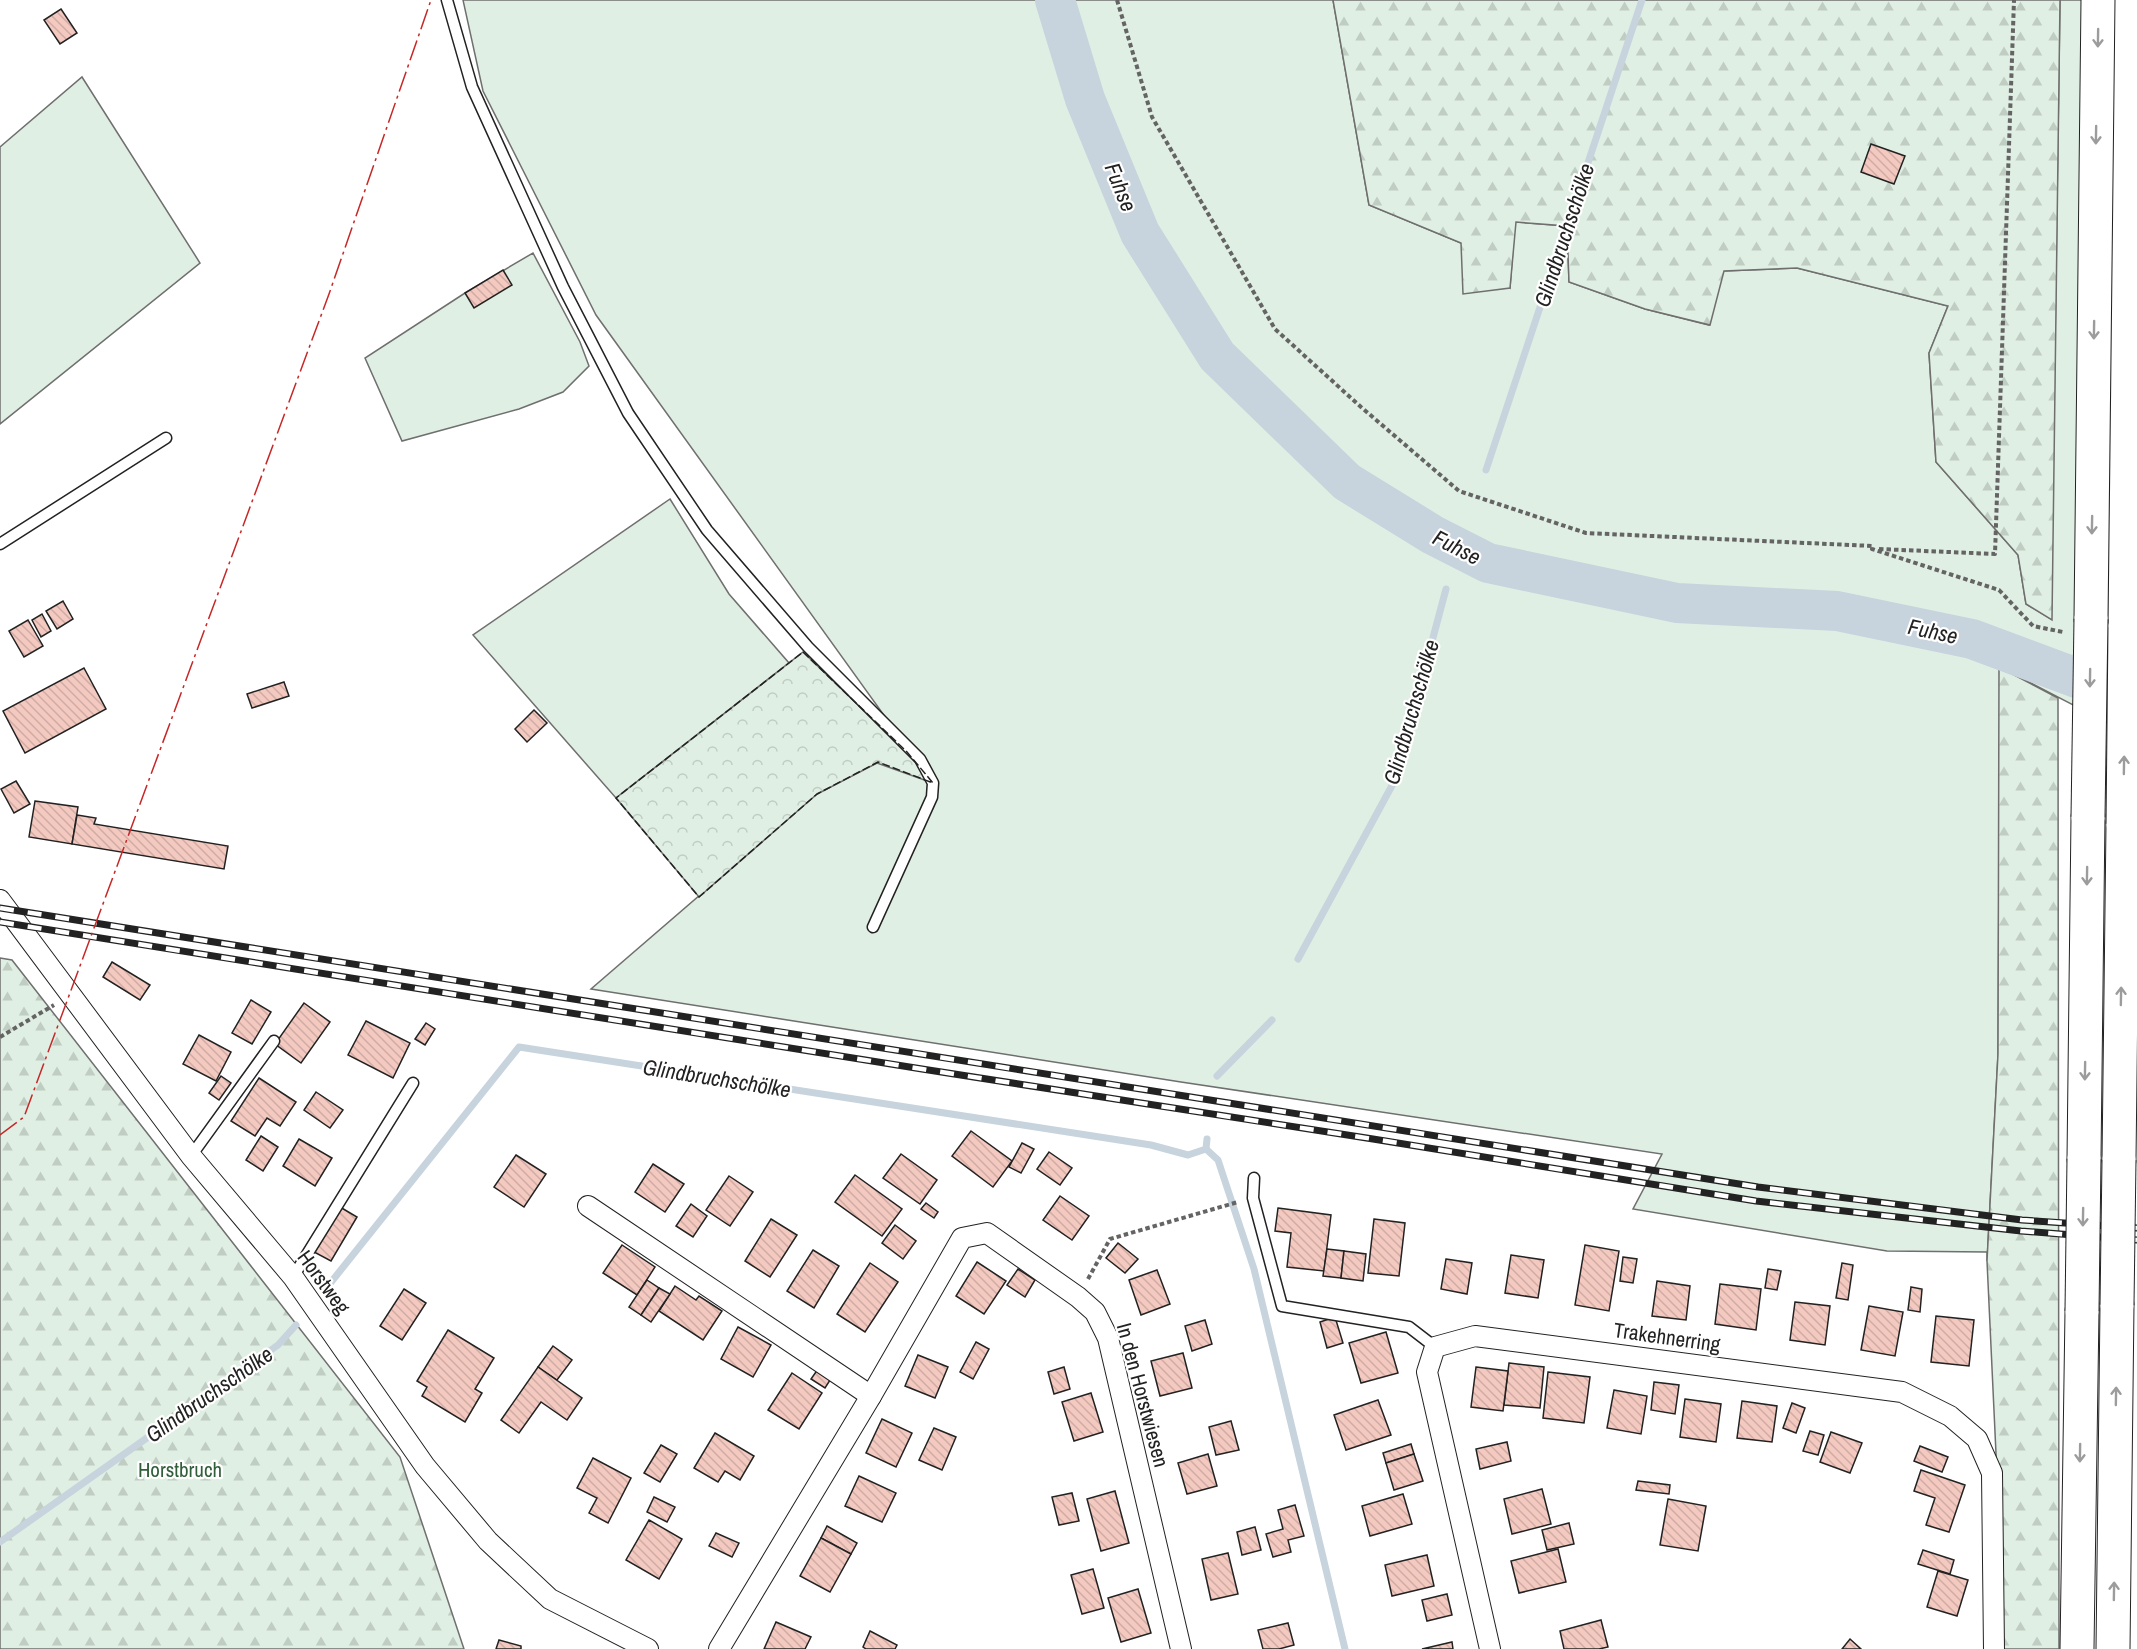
<svg xmlns="http://www.w3.org/2000/svg" width="2137" height="1649" font-family="'Archivo Narrow',sans-serif">
<defs>
<pattern id="forest-firs" width="22" height="20" patternUnits="userSpaceOnUse" patternTransform="scale(1.5)"><rect width="22" height="20" fill="#e0efe3"/><path d="M5 1l3.5 6h-7zM16 11l3.5 6h-7z" fill="#c0cdc2"/></pattern>
<pattern id="park-crowns" width="20" height="18" patternUnits="userSpaceOnUse" patternTransform="scale(1.5)"><rect width="20" height="18" fill="#e0efe3"/><path d="M2 6a3 3 0 1 1 6 0M12 15a3 3 0 1 1 6 0" fill="none" stroke="#c0cdc2"/></pattern>
<pattern id="building-back-hatch" width="6" height="6" patternUnits="userSpaceOnUse" patternTransform="scale(1.5)"><rect width="6" height="6" fill="#f3c9c0"/><path d="M-1 5l2 2M0 0l6 6M5-1l2 2" fill="none" stroke="#d0aca5"/></pattern>
</defs>
<rect width="100%" height="100%" fill="#fff"/>
<g fill="#e0efe3" stroke="#6f6f6f" stroke-width="1.5">
<path d="M 463,0 L 1333,0 L 1369,205 L 1461,243 L 1510,288 L 1515,222 L 1567,226 L 1569,282 L 1645,309 L 1709,325 L 1723,271 L 1797,268 L 1948,306 L 1929,353 L 1936,462 L 2018,555 L 2026,604 L 2051,619 L 2060,0 L 2137,0 L 2137,738 L 2000,667 L 1998,1054 L 1987,1261 L 1987,1252 L 1887,1251 L 1633,1209 L 1662,1154 L 1181,1082 L 591,989 L 817,794 L 878,762 L 932,782 L 596,315 L 483,91 Z"/>
<path d="M 82,77 L 200,263 L 0,424 L 0,147 Z"/>
<path d="M 533,253 L 580,342 L 589,366 L 563,392 L 519,409 L 402,441 L 365,358 L 465,293 Z"/>
<path d="M 670,499 L 729,594 L 789,663 L 616,798 L 473,635 Z"/>
</g>
<g fill="url(#forest-firs)" stroke="#6f6f6f" stroke-width="1.5">
<path d="M 1333,0 L 2060,0 L 2052,620 L 2026,604 L 2018,555 L 1936,462 L 1929,353 L 1948,306 L 1797,268 L 1724,271 L 1710,325 L 1645,309 L 1569,282 L 1567,226 L 1516,222 L 1510,288 L 1463,294 L 1461,243 L 1369,205 Z"/>
<path d="M 1999,667 L 2058,698 L 2059,1649 L 2001,1649 L 1997,1475 L 1987,1261 L 1998,1054 Z"/>
<path d="M 0,958 L 12,960 L 400,1457 L 464,1649 L 0,1649 Z"/>
</g>
<path fill="url(#park-crowns)" stroke="#6f6f6f" stroke-width="1.5" d="M 803,652 L 907,752 L 933,783 L 877,763 L 817,794 L 699,897 L 616,798 Z"/>
<g fill="none" stroke-linecap="round" stroke-linejoin="round">
<g stroke="#c7d3dd" stroke-width="7">
<path d="M 1486,470 L 1642,0"/>
<path d="M 1298,959 L 1395,780 L 1446,589"/>
<path d="M 1217,1076 L 1272,1020"/>
<path d="M 1206,1149 L 1218,1160 L 1254,1269 L 1345,1649"/>
<path d="M 1206,1149 L 1207,1139"/>
<path d="M 328,1286 L 519,1047 L 1151,1145 L 1188,1155 L 1206,1149"/>
<path d="M 0,1542 L 278,1345 L 296,1325"/>
</g>
<path stroke="#c7d3dd" stroke-width="40" d="M 1055,0 L 1085,99 L 1140,233 L 1217,356 L 1347,482 L 1433,535 L 1488,563 L 1677,603 L 1837,611 L 1972,639 L 2125,696"/>
</g>
<g fill="url(#building-back-hatch)" stroke="#222" stroke-width="1.5">
<path d="M 61,9 L 77,33 L 60,44 L 44,20 Z"/>
<path d="M 1871,144 L 1905,156 L 1894,184 L 1861,172 Z"/>
<path d="M 503,270 L 512,285 L 474,308 L 465,293 Z"/>
<path d="M 63,601 L 73,619 L 57,629 L 46,611 Z"/>
<path d="M 42,614 L 51,631 L 41,637 L 32,620 Z"/>
<path d="M 28,620 L 43,646 L 24,657 L 9,631 Z"/>
<path d="M 84,668 L 106,709 L 25,753 L 3,711 Z"/>
<path d="M 284,682 L 289,696 L 252,708 L 247,694 Z"/>
<path d="M 534,710 L 547,723 L 527,742 L 515,729 Z"/>
<path d="M 16,781 L 30,804 L 14,813 L 1,789 Z"/>
<path d="M 35,801 L 78,807 L 72,844 L 29,837 Z"/>
<path d="M 77,815 L 96,818 L 94,824 L 228,846 L 224,869 L 72,844 Z"/>
<path d="M 112,962 L 150,985 L 140,1000 L 103,977 Z"/>
<path d="M 251,1000 L 271,1012 L 252,1044 L 232,1033 Z"/>
<path d="M 304,1003 L 330,1022 L 301,1063 L 275,1044 Z"/>
<path d="M 366,1021 L 410,1043 L 393,1078 L 348,1055 Z"/>
<path d="M 426,1023 L 435,1029 L 425,1045 L 415,1039 Z"/>
<path d="M 199,1035 L 231,1052 L 216,1081 L 183,1064 Z"/>
<path d="M 221,1076 L 231,1083 L 219,1100 L 209,1093 Z"/>
<path d="M 259,1078 L 296,1102 L 280,1126 L 267,1118 L 255,1136 L 231,1121 Z"/>
<path d="M 316,1092 L 343,1110 L 330,1128 L 304,1110 Z"/>
<path d="M 971,1131 L 1012,1161 L 993,1187 L 952,1156 Z"/>
<path d="M 261,1136 L 278,1147 L 263,1171 L 246,1160 Z"/>
<path d="M 299,1139 L 332,1158 L 315,1186 L 283,1166 Z"/>
<path d="M 1022,1143 L 1034,1149 L 1021,1173 L 1009,1167 Z"/>
<path d="M 1049,1152 L 1072,1168 L 1060,1185 L 1037,1169 Z"/>
<path d="M 901,1154 L 937,1180 L 920,1204 L 883,1178 Z"/>
<path d="M 516,1155 L 546,1174 L 524,1207 L 494,1187 Z"/>
<path d="M 653,1164 L 684,1184 L 665,1212 L 635,1192 Z"/>
<path d="M 855,1175 L 902,1209 L 882,1236 L 835,1202 Z"/>
<path d="M 729,1176 L 753,1192 L 730,1226 L 706,1210 Z"/>
<path d="M 1060,1196 L 1089,1216 L 1072,1240 L 1043,1220 Z"/>
<path d="M 926,1203 L 938,1212 L 934,1218 L 921,1209 Z"/>
<path d="M 691,1204 L 707,1216 L 693,1237 L 676,1226 Z"/>
<path d="M 340,1207 L 357,1217 L 331,1261 L 314,1252 Z"/>
<path d="M 1278,1208 L 1331,1215 L 1324,1271 L 1287,1267 L 1291,1233 L 1275,1231 Z"/>
<path d="M 771,1219 L 797,1235 L 770,1277 L 745,1261 Z"/>
<path d="M 1374,1219 L 1405,1223 L 1399,1276 L 1368,1273 Z"/>
<path d="M 895,1225 L 916,1241 L 903,1259 L 882,1243 Z"/>
<path d="M 1118,1243 L 1138,1259 L 1125,1273 L 1106,1258 Z"/>
<path d="M 622,1245 L 655,1267 L 637,1295 L 603,1273 Z"/>
<path d="M 1585,1245 L 1619,1251 L 1609,1311 L 1575,1305 Z"/>
<path d="M 1327,1249 L 1344,1251 L 1341,1278 L 1323,1276 Z"/>
<path d="M 813,1250 L 839,1266 L 814,1308 L 787,1291 Z"/>
<path d="M 1344,1251 L 1366,1254 L 1363,1281 L 1341,1278 Z"/>
<path d="M 1511,1255 L 1544,1260 L 1538,1298 L 1505,1293 Z"/>
<path d="M 1623,1257 L 1637,1259 L 1633,1283 L 1620,1281 Z"/>
<path d="M 1446,1259 L 1472,1263 L 1467,1294 L 1441,1289 Z"/>
<path d="M 977,1262 L 1006,1281 L 984,1314 L 956,1296 Z"/>
<path d="M 870,1263 L 898,1282 L 865,1332 L 837,1314 Z"/>
<path d="M 1842,1263 L 1853,1265 L 1848,1300 L 1836,1298 Z"/>
<path d="M 1018,1269 L 1035,1280 L 1025,1297 L 1007,1285 Z"/>
<path d="M 1768,1269 L 1781,1271 L 1777,1290 L 1765,1288 Z"/>
<path d="M 1157,1270 L 1170,1304 L 1141,1315 L 1129,1280 Z"/>
<path d="M 647,1280 L 659,1288 L 641,1315 L 629,1307 Z"/>
<path d="M 1657,1281 L 1690,1286 L 1686,1320 L 1652,1316 Z"/>
<path d="M 1720,1284 L 1761,1289 L 1756,1330 L 1715,1324 Z"/>
<path d="M 675,1286 L 696,1300 L 699,1296 L 722,1311 L 703,1340 L 659,1311 Z"/>
<path d="M 1911,1287 L 1922,1289 L 1920,1312 L 1908,1310 Z"/>
<path d="M 659,1288 L 670,1294 L 651,1322 L 641,1315 Z"/>
<path d="M 404,1289 L 426,1303 L 402,1340 L 380,1326 Z"/>
<path d="M 1795,1302 L 1830,1306 L 1825,1345 L 1790,1340 Z"/>
<path d="M 1869,1306 L 1903,1312 L 1895,1356 L 1861,1350 Z"/>
<path d="M 1936,1316 L 1974,1320 L 1969,1366 L 1931,1362 Z"/>
<path d="M 1335,1317 L 1343,1343 L 1327,1348 L 1320,1322 Z"/>
<path d="M 1205,1320 L 1212,1344 L 1192,1351 L 1185,1326 Z"/>
<path d="M 738,1327 L 771,1345 L 753,1377 L 721,1359 Z"/>
<path d="M 448,1330 L 494,1358 L 475,1389 L 482,1393 L 465,1422 L 422,1396 L 427,1387 L 417,1381 Z"/>
<path d="M 1386,1332 L 1398,1373 L 1361,1383 L 1349,1343 Z"/>
<path d="M 976,1342 L 989,1349 L 973,1379 L 960,1372 Z"/>
<path d="M 553,1346 L 572,1360 L 557,1380 L 538,1367 Z"/>
<path d="M 1183,1353 L 1192,1388 L 1160,1396 L 1151,1361 Z"/>
<path d="M 918,1355 L 948,1367 L 935,1398 L 905,1386 Z"/>
<path d="M 1509,1363 L 1544,1367 L 1540,1408 L 1504,1405 Z"/>
<path d="M 538,1367 L 582,1398 L 567,1420 L 541,1402 L 519,1433 L 501,1420 Z"/>
<path d="M 1064,1367 L 1070,1389 L 1054,1394 L 1048,1372 Z"/>
<path d="M 1476,1367 L 1508,1371 L 1503,1411 L 1471,1407 Z"/>
<path d="M 818,1369 L 832,1377 L 825,1388 L 811,1379 Z"/>
<path d="M 1548,1372 L 1590,1377 L 1584,1423 L 1543,1418 Z"/>
<path d="M 792,1373 L 822,1393 L 799,1429 L 768,1410 Z"/>
<path d="M 1654,1382 L 1679,1385 L 1675,1414 L 1651,1410 Z"/>
<path d="M 1614,1390 L 1647,1396 L 1641,1434 L 1607,1428 Z"/>
<path d="M 1091,1393 L 1103,1432 L 1074,1441 L 1062,1402 Z"/>
<path d="M 1685,1399 L 1721,1404 L 1716,1442 L 1680,1437 Z"/>
<path d="M 1378,1400 L 1391,1435 L 1346,1450 L 1334,1415 Z"/>
<path d="M 1742,1401 L 1777,1406 L 1772,1442 L 1737,1438 Z"/>
<path d="M 1792,1403 L 1805,1408 L 1796,1433 L 1783,1428 Z"/>
<path d="M 882,1419 L 912,1433 L 896,1467 L 866,1453 Z"/>
<path d="M 1231,1421 L 1239,1450 L 1216,1455 L 1209,1427 Z"/>
<path d="M 934,1428 L 956,1437 L 942,1470 L 919,1460 Z"/>
<path d="M 1810,1431 L 1824,1435 L 1818,1455 L 1803,1451 Z"/>
<path d="M 1831,1432 L 1862,1443 L 1850,1473 L 1820,1462 Z"/>
<path d="M 715,1433 L 754,1456 L 740,1480 L 725,1471 L 718,1482 L 694,1468 Z"/>
<path d="M 1507,1442 L 1511,1461 L 1480,1469 L 1476,1449 Z"/>
<path d="M 1411,1444 L 1414,1454 L 1386,1463 L 1383,1453 Z"/>
<path d="M 661,1445 L 677,1454 L 660,1482 L 644,1473 Z"/>
<path d="M 1920,1446 L 1948,1457 L 1942,1472 L 1914,1461 Z"/>
<path d="M 1208,1454 L 1217,1486 L 1187,1494 L 1178,1463 Z"/>
<path d="M 1414,1454 L 1423,1481 L 1394,1490 L 1386,1463 Z"/>
<path d="M 593,1458 L 631,1478 L 608,1523 L 589,1513 L 597,1498 L 577,1488 Z"/>
<path d="M 1921,1470 L 1965,1485 L 1949,1532 L 1926,1525 L 1935,1498 L 1914,1491 Z"/>
<path d="M 859,1476 L 896,1493 L 882,1522 L 845,1506 Z"/>
<path d="M 1638,1481 L 1670,1485 L 1669,1494 L 1636,1490 Z"/>
<path d="M 1542,1489 L 1551,1524 L 1512,1534 L 1504,1499 Z"/>
<path d="M 1115,1491 L 1129,1543 L 1101,1551 L 1087,1499 Z"/>
<path d="M 1072,1493 L 1079,1521 L 1059,1525 L 1052,1497 Z"/>
<path d="M 1403,1494 L 1412,1524 L 1370,1536 L 1362,1506 Z"/>
<path d="M 654,1497 L 675,1507 L 667,1522 L 647,1512 Z"/>
<path d="M 1668,1499 L 1706,1506 L 1698,1551 L 1660,1545 Z"/>
<path d="M 1295,1505 L 1304,1536 L 1288,1540 L 1291,1552 L 1273,1557 L 1266,1534 L 1283,1529 L 1278,1510 Z"/>
<path d="M 649,1520 L 682,1539 L 659,1579 L 626,1560 Z"/>
<path d="M 1569,1523 L 1574,1544 L 1547,1550 L 1542,1530 Z"/>
<path d="M 827,1526 L 857,1543 L 851,1554 L 821,1538 Z"/>
<path d="M 1255,1527 L 1261,1550 L 1242,1555 L 1237,1532 Z"/>
<path d="M 716,1533 L 739,1543 L 732,1557 L 709,1546 Z"/>
<path d="M 821,1538 L 851,1554 L 830,1592 L 800,1576 Z"/>
<path d="M 1558,1549 L 1566,1582 L 1519,1593 L 1511,1561 Z"/>
<path d="M 1923,1550 L 1954,1560 L 1950,1574 L 1918,1564 Z"/>
<path d="M 1228,1553 L 1238,1594 L 1211,1600 L 1202,1559 Z"/>
<path d="M 1427,1555 L 1434,1586 L 1392,1596 L 1385,1565 Z"/>
<path d="M 1093,1569 L 1104,1608 L 1082,1614 L 1071,1575 Z"/>
<path d="M 1938,1571 L 1968,1580 L 1957,1616 L 1927,1607 Z"/>
<path d="M 1138,1589 L 1151,1633 L 1121,1642 L 1108,1598 Z"/>
<path d="M 1447,1594 L 1452,1615 L 1427,1621 L 1422,1600 Z"/>
<path d="M 1601,1620 L 1608,1647 L 1599,1649 L 1564,1649 L 1560,1631 Z"/>
<path d="M 776,1622 L 811,1637 L 805,1649 L 764,1649 Z"/>
<path d="M 1288,1623 L 1294,1645 L 1279,1649 L 1263,1649 L 1258,1630 Z"/>
<path d="M 870,1631 L 897,1645 L 895,1649 L 866,1649 L 863,1647 Z"/>
<path d="M 1850,1639 L 1861,1649 L 1842,1649 Z"/>
<path d="M 499,1640 L 521,1646 L 521,1649 L 496,1649 Z"/>
<path d="M 1452,1642 L 1453,1649 L 1422,1649 Z"/>
</g>
<g fill="none" stroke-linecap="round" stroke-linejoin="round">
<g stroke="#222" stroke-width="13">
<g id="lane">
<path d="M 447,0 L 472,87 L 563,287 L 628,413 L 707,530 L 808,647 L 920,759 L 933,783 L 932,797 L 873,927"/>
<path d="M 0,544 L 166,438"/>
<path d="M 191,1156 L 274,1041"/>
<path d="M 1254,1178 L 1253,1198 L 1282,1306 L 1409,1327 L 1435,1347"/>
<path d="M 293,1277 L 413,1083"/>
</g>
</g>
<g stroke="#222" stroke-width="22">
<g id="street">
<path d="M 0,900 L 191,1156 L 293,1277 L 425,1466 L 488,1541 L 550,1599 L 648,1649"/>
<path d="M 588,1206 L 871,1396"/>
<path d="M 719,1649 L 871,1396 L 962,1238 L 987,1233 L 1078,1297 L 1095,1312 L 1108,1338 L 1181,1649"/>
<path d="M 1490,1649 L 1427,1372 L 1435,1347 L 1475,1336 L 1902,1392 L 1950,1416 L 1977,1439 L 1992,1473 L 1994,1649"/>
</g>
</g>
<g stroke="#222" stroke-width="35">
<g id="highway">
<path d="M 2091,619 L 2098,0"/>
<path d="M 2125,627 L 2132,0"/>
<path d="M 2084,1159 L 2088,817"/>
<path d="M 2119,1160 L 2123,824"/>
<path d="M 2077,1649 L 2082,1311"/>
<path d="M 2113,1649 L 2117,1305"/>
</g>
</g>
<g stroke="#646464" stroke-width="4" stroke-dasharray="4.5 3" stroke-linecap="butt">
<path d="M 1117,0 L 1152,117 L 1275,329 L 1361,407 L 1459,491 L 1586,533 L 1873,546 L 1872,549 L 1999,590 L 2033,626 L 2063,632"/>
<path d="M 1879,549 L 1995,554 L 2014,0"/>
<path d="M 0,1037 L 54,1005"/>
<path d="M 1088,1279 L 1110,1239 L 1238,1202"/>
</g>
<use href="#lane" stroke="#fff" stroke-width="10"/>
<use href="#street" stroke="#fff" stroke-width="20"/>
<use href="#highway" stroke="#fff" stroke-width="33"/>
<g stroke="#222" stroke-width="7">
<g id="rail">
<path d="M 0,908 L 1758,1187 L 2022,1220 L 2137,1228"/>
<path d="M 0,922 L 922,1069 L 1373,1139 L 1756,1201 L 2021,1231 L 2137,1240"/>
</g>
</g>
<use href="#rail" stroke="#fff" stroke-width="4.5" stroke-dasharray="14" stroke-linecap="butt"/>
<g stroke="#222" stroke-width="35" stroke-linecap="butt">
<g id="highway-bridge">
<path d="M 2088,817 L 2091,619"/>
<path d="M 2123,824 L 2125,627"/>
<path d="M 2117,1305 L 2119,1160"/>
<path d="M 2082,1311 L 2084,1159"/>
</g>
</g>
<use href="#highway-bridge" stroke="#fff" stroke-width="33"/>
<path stroke="#222" stroke-width="1.5" stroke-dasharray="8 3" stroke-linecap="butt" d="M 803,652 L 907,752 L 933,783 L 878,762 L 817,794 L 699,897 L 616,798 Z"/>
<path stroke="#c62828" stroke-width="1.5" stroke-dasharray="21 4.5 3 4.5" stroke-linecap="butt" d="M 0,1135 L 24,1117 L 329,294 L 431,0"/>
</g>
<defs><path id="oneway-shaft" d="M-6 0H5M1.5-3L5.5 0L1.5 3" fill="none" stroke-width="1.6" stroke-linecap="round" stroke-linejoin="round" transform="scale(1.5)"/></defs>
<g stroke="#9c9c9c">
<use href="#oneway-shaft" transform="translate(2098 38) rotate(91)"/>
<use href="#oneway-shaft" transform="translate(2096 135) rotate(91)"/>
<use href="#oneway-shaft" transform="translate(2094 330) rotate(91)"/>
<use href="#oneway-shaft" transform="translate(2092 525) rotate(91)"/>
<use href="#oneway-shaft" transform="translate(2090 678) rotate(91)"/>
<use href="#oneway-shaft" transform="translate(2124 765) rotate(-89)"/>
<use href="#oneway-shaft" transform="translate(2087 876) rotate(91)"/>
<use href="#oneway-shaft" transform="translate(2121 996) rotate(-89)"/>
<use href="#oneway-shaft" transform="translate(2085 1071) rotate(91)"/>
<use href="#oneway-shaft" transform="translate(2083 1217) rotate(91)"/>
<use href="#oneway-shaft" transform="translate(2116 1396) rotate(-89)"/>
<use href="#oneway-shaft" transform="translate(2080 1453) rotate(91)"/>
<use href="#oneway-shaft" transform="translate(2114 1591) rotate(-89)"/>
</g>
<g text-anchor="middle" dominant-baseline="central" stroke-width="4.5" stroke-linejoin="round" paint-order="stroke">
<g font-size="21" fill="#222" stroke="#fff">
<text transform="translate(324 1282) rotate(54)">Horstweg</text>
<text transform="translate(1667 1337) rotate(8)">Trakehnerring</text>
<text transform="translate(1143 1395) rotate(75)">In den Horstwiesen</text>
</g>
<g font-size="21" fill="#2f5e38" stroke="#fff">
<text x="180" y="1469">Horstbruch</text>
</g>
<g font-size="22" font-style="italic" fill="#222" stroke="#fff">
<text transform="translate(1121 187) rotate(68)">Fuhse</text>
<text transform="translate(1564 235) rotate(-72)">Glindbruchschölke</text>
<text transform="translate(1457 547) rotate(27)">Fuhse</text>
<text transform="translate(1933 631) rotate(12)">Fuhse</text>
<text transform="translate(1411 712) rotate(-74)">Glindbruchschölke</text>
<text transform="translate(717 1078) rotate(9)">Glindbruchschölke</text>
<text transform="translate(209 1394) rotate(-35)">Glindbruchschölke</text>
</g>
</g>
</svg>
